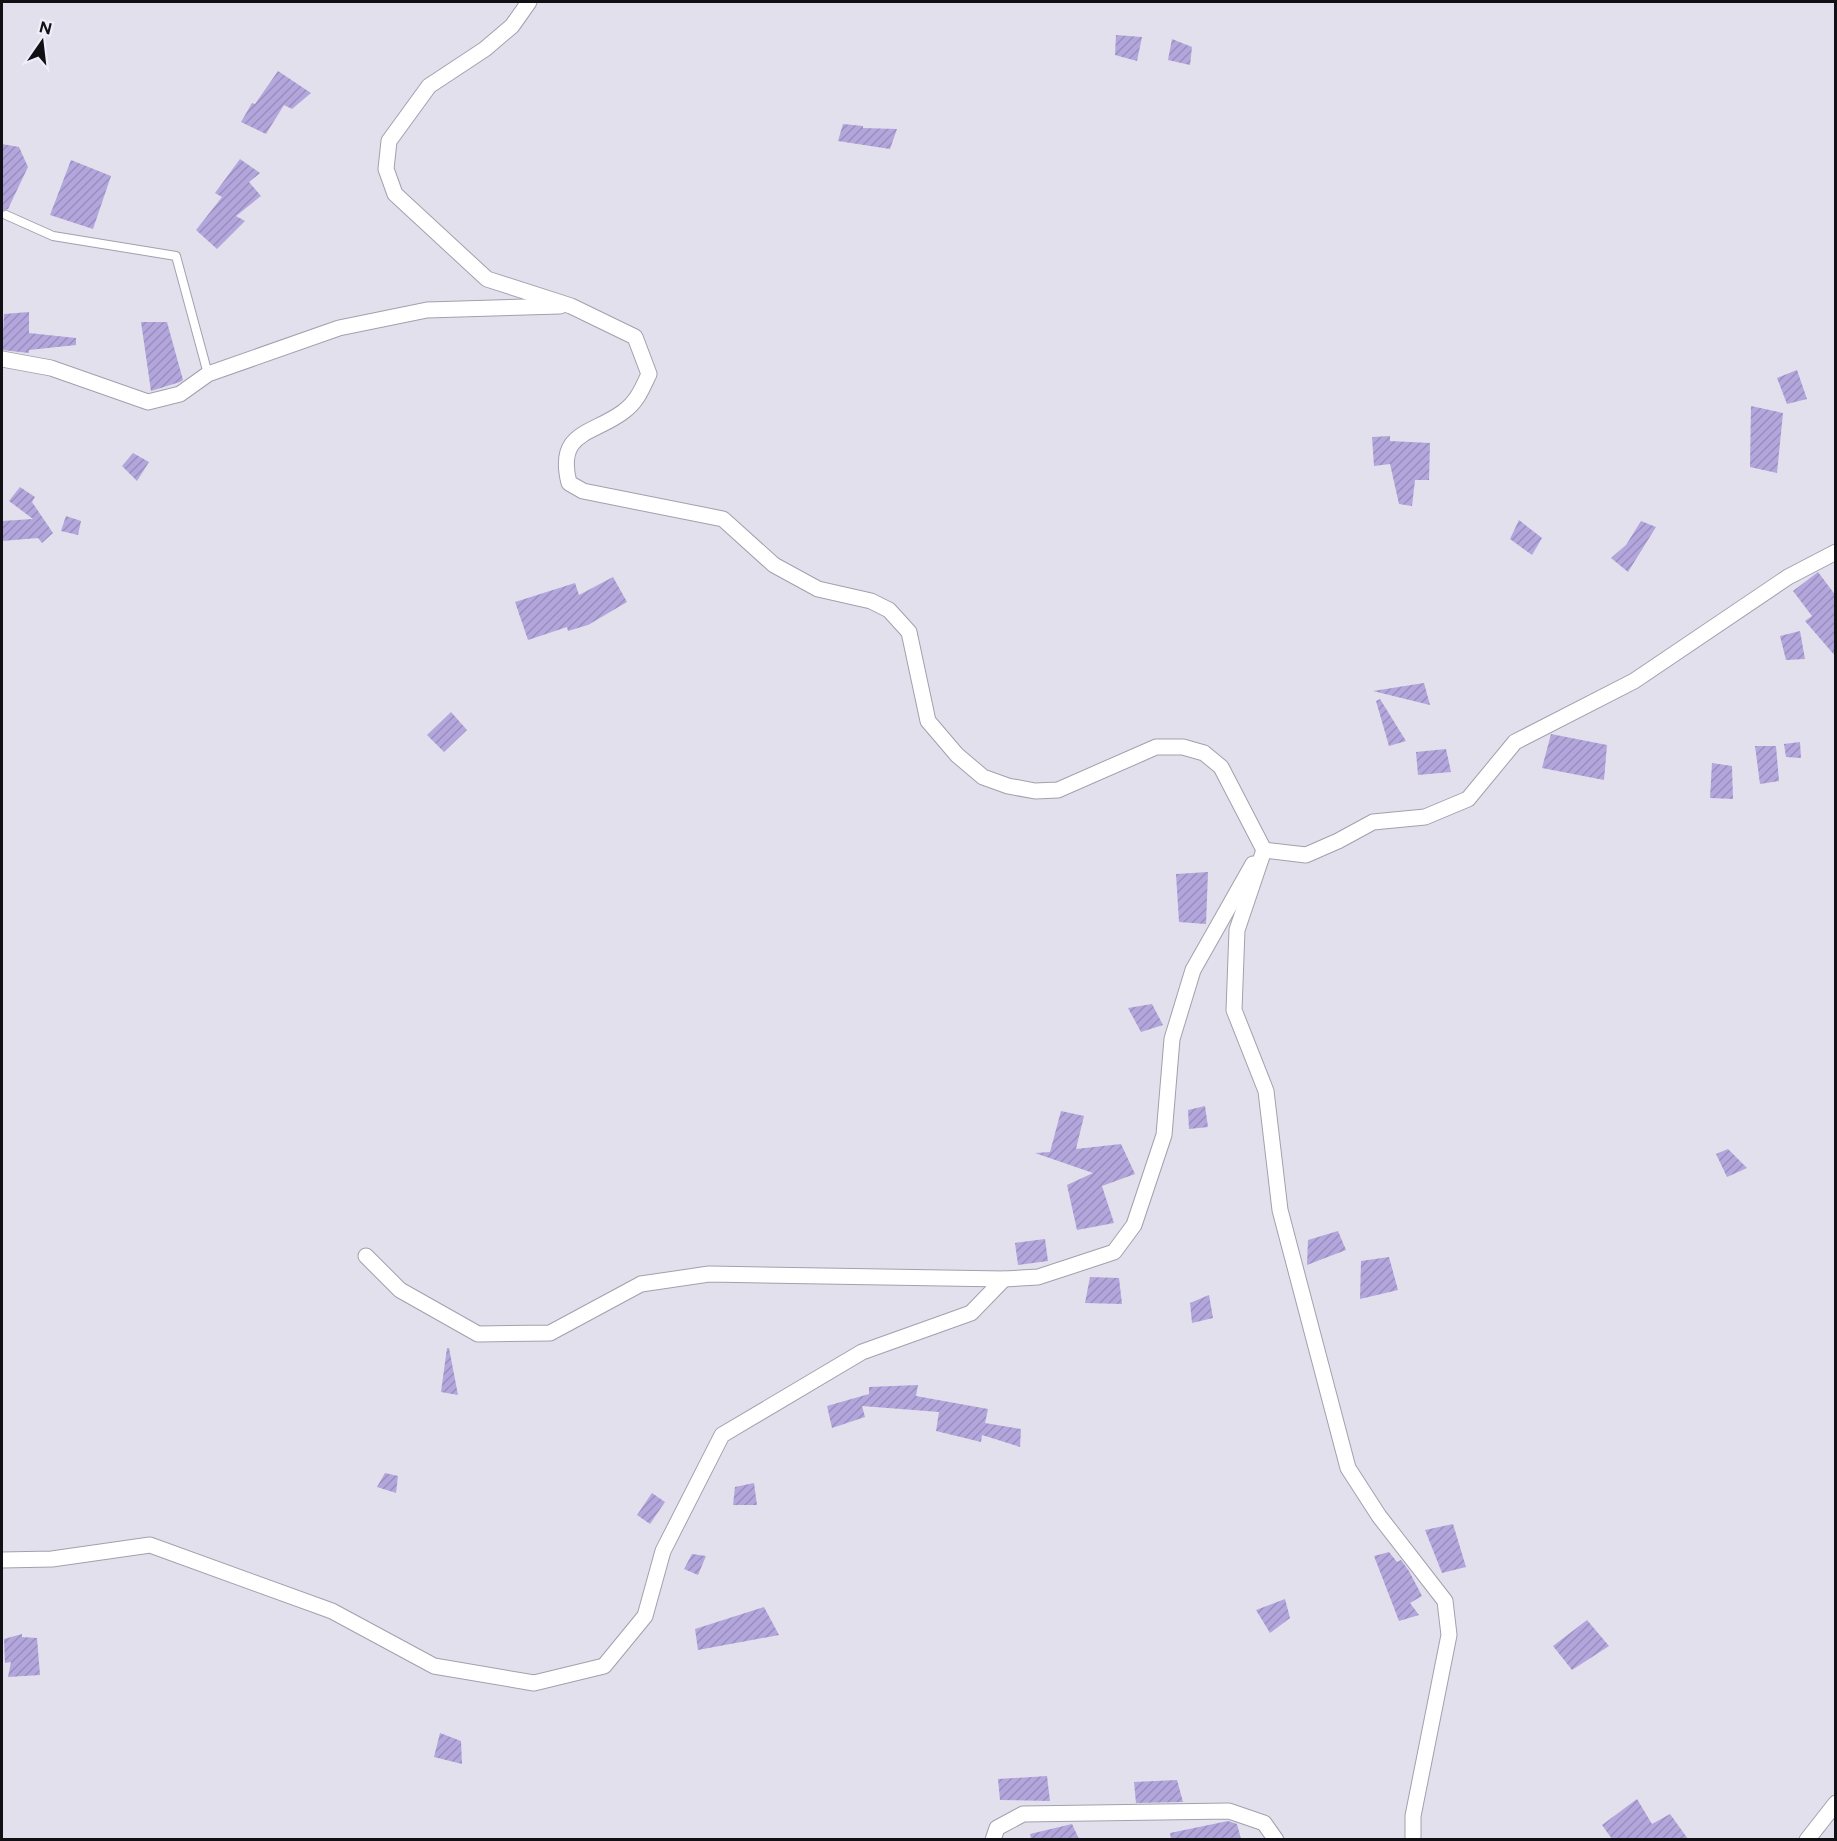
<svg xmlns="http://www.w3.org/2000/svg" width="1837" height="1841" font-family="Figtree,sans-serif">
<defs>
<pattern id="building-hatch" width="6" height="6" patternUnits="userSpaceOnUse" patternTransform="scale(1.5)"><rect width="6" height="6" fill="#b3a6dc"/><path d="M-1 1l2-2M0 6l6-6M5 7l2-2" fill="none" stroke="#998ebc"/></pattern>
</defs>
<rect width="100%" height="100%" fill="#e2e0ed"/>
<g fill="url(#building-hatch)">
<path d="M 1116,35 L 1142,37 L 1137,61 L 1115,55 Z"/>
<path d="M 1172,39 L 1192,47 L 1190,65 L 1168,60 Z"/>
<path d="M 278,71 L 311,93 L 292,109 L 284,105 L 266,134 L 241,122 L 252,103 L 255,104 Z"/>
<path d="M 843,124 L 863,126 L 863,128 L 897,129 L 890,149 L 838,141 Z"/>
<path d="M 2,144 L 19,147 L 28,167 L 8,209 L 2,211 Z"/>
<path d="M 240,159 L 260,173 L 249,182 L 261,196 L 236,216 L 245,221 L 217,249 L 196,230 L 222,197 L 215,193 Z"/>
<path d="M 71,160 L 111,176 L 93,229 L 50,215 Z"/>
<path d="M 29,312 L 29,333 L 76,338 L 76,345 L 29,350 L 29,353 L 2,350 L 4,314 Z"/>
<path d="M 141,322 L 167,322 L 183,380 L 180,382 L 151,391 Z"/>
<path d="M 1797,370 L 1807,399 L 1787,404 L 1777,378 Z"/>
<path d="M 1751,406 L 1783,413 L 1777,473 L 1750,467 Z"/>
<path d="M 1390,436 L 1390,441 L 1430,443 L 1429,480 L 1415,480 L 1412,506 L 1399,504 L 1390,464 L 1374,466 L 1372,437 Z"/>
<path d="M 133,453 L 149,462 L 137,481 L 122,466 Z"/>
<path d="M 20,487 L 35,497 L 32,502 L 53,533 L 42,543 L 38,538 L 2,541 L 2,521 L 33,519 L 9,501 Z"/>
<path d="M 66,516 L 81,521 L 78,535 L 61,531 Z"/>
<path d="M 1519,520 L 1542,538 L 1532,555 L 1510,539 Z"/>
<path d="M 1641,521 L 1656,527 L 1628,572 L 1611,558 L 1626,545 Z"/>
<path d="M 1818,572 L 1836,596 L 1836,657 L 1805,621 L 1812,616 L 1793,591 Z"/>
<path d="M 613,577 L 627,602 L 588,625 L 568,631 L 567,627 L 528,640 L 515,602 L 575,583 L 579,595 Z"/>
<path d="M 1800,631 L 1805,659 L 1786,660 L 1780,636 Z"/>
<path d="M 1424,683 L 1430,705 L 1373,691 Z"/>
<path d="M 1380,699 L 1406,741 L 1389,746 L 1376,701 Z"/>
<path d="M 451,712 L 467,730 L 444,752 L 427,735 Z"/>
<path d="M 1551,734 L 1607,745 L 1604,780 L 1542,768 Z"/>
<path d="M 1800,742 L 1801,758 L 1786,757 L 1784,744 Z"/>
<path d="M 1755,746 L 1776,746 L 1779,781 L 1760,784 Z"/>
<path d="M 1446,749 L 1451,772 L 1418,775 L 1416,752 Z"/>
<path d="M 1712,763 L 1732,766 L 1733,799 L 1710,798 Z"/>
<path d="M 1208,872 L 1206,924 L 1179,922 L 1176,874 Z"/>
<path d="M 1152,1004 L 1163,1025 L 1141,1032 L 1128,1008 Z"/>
<path d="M 1205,1106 L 1208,1127 L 1189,1129 L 1188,1110 Z"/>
<path d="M 1061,1111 L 1084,1116 L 1076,1149 L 1121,1144 L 1135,1174 L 1102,1186 L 1114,1223 L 1077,1230 L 1067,1185 L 1093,1173 L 1035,1153 L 1050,1152 Z"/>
<path d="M 1728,1149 L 1747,1168 L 1727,1177 L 1716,1154 Z"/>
<path d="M 1338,1231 L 1346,1250 L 1307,1265 L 1308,1240 Z"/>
<path d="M 1045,1239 L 1048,1261 L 1018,1265 L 1015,1243 Z"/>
<path d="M 1389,1257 L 1398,1290 L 1360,1299 L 1361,1261 Z"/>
<path d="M 1090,1277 L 1119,1278 L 1122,1304 L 1085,1303 Z"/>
<path d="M 1209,1295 L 1213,1318 L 1192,1323 L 1190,1303 Z"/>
<path d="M 447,1348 L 449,1348 L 458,1395 L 441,1392 Z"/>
<path d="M 918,1385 L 916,1396 L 988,1409 L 985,1423 L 1021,1429 L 1020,1447 L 982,1435 L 981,1442 L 936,1431 L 939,1412 L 862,1406 L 865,1417 L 832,1428 L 827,1406 L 869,1394 L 869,1387 Z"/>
<path d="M 385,1473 L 398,1476 L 396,1493 L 377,1487 Z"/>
<path d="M 754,1483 L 757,1505 L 733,1505 L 735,1487 Z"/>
<path d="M 652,1493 L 665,1502 L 650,1524 L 637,1515 Z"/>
<path d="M 1453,1524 L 1466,1567 L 1442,1573 L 1425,1530 Z"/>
<path d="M 1389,1552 L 1397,1562 L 1401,1560 L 1409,1571 L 1422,1596 L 1410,1603 L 1419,1615 L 1399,1621 L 1374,1556 Z"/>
<path d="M 692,1554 L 706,1556 L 698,1575 L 684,1569 Z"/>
<path d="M 1285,1599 L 1290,1618 L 1270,1633 L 1256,1610 Z"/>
<path d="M 764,1607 L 779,1635 L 698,1650 L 695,1629 Z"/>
<path d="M 1587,1620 L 1609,1646 L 1572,1670 L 1553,1646 Z"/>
<path d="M 22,1634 L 22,1637 L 37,1638 L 40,1675 L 8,1677 L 11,1662 L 5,1663 L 4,1639 Z"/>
<path d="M 440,1733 L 461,1741 L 462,1764 L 434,1757 Z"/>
<path d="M 1047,1776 L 1050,1801 L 1000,1800 L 998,1779 Z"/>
<path d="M 1177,1780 L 1183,1802 L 1136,1803 L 1134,1782 Z"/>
<path d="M 1637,1799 L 1652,1824 L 1670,1814 L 1688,1839 L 1612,1839 L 1602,1825 Z"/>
<path d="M 1228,1821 L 1237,1824 L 1241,1839 L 1171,1839 L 1170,1833 Z"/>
<path d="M 1072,1824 L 1079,1839 L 1031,1839 L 1030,1834 Z"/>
</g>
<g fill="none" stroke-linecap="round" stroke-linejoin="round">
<g stroke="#a2a0ac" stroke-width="10">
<path id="service" d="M 6,215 L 53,236 L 176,256 L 208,374"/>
</g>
<g stroke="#a2a0ac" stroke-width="17">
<g id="minor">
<path d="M 529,2 L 512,26 L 485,49 L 429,86 L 389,141 L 386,169 L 395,194 L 487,279 L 571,306 L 635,337 L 649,374 C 642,389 637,402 623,412 C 592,435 556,431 569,483 L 583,491 L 723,519 L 774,565 L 818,589 L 871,601 L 889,610 L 909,632 L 928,721 L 957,755 L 983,777 L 1008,786 L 1035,791 L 1058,790 L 1156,747 L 1183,747 L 1204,753 L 1221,767 L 1264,850 L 1237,930 L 1234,1010 L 1266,1091 L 1280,1210 L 1348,1468 L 1379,1516 L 1445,1601 L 1449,1635 L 1413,1816 L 1413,1840"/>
<path d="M 2,359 L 51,368 L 148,402 L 180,394 L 208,374 L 339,328 L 427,310 L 560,306"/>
<path d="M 1264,850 L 1306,855 L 1338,841 L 1373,822 L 1425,817 L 1468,799 L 1515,742 L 1634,681 L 1788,577 L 1836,552"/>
<path d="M 366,1256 L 400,1290 L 478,1334 L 550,1333 L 641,1284 L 709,1274 L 1004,1279 L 1038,1277 L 1114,1252 L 1134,1225 L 1164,1135 L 1172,1039 L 1193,970 L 1253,864"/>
<path d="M 2,1560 L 52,1559 L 150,1545 L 332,1611 L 434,1666 L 534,1683 L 604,1666 L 645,1616 L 663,1551 L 722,1435 L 862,1352 L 971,1313 L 1004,1279"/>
<path d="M 993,1840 L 997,1828 L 1023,1814 L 1229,1811 L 1264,1823 L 1276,1840"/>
<path d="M 1807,1840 L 1836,1803"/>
</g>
</g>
<use href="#service" stroke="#fff" stroke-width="8"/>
<use href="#minor" stroke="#fff" stroke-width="15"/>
</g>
<rect width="1837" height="1841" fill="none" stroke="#111014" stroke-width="6"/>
<g transform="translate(42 42) rotate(14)" stroke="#f0edfa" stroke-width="4.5" paint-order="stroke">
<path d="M0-4.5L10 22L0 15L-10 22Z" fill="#111014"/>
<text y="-9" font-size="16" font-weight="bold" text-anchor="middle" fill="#111014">N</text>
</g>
</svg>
